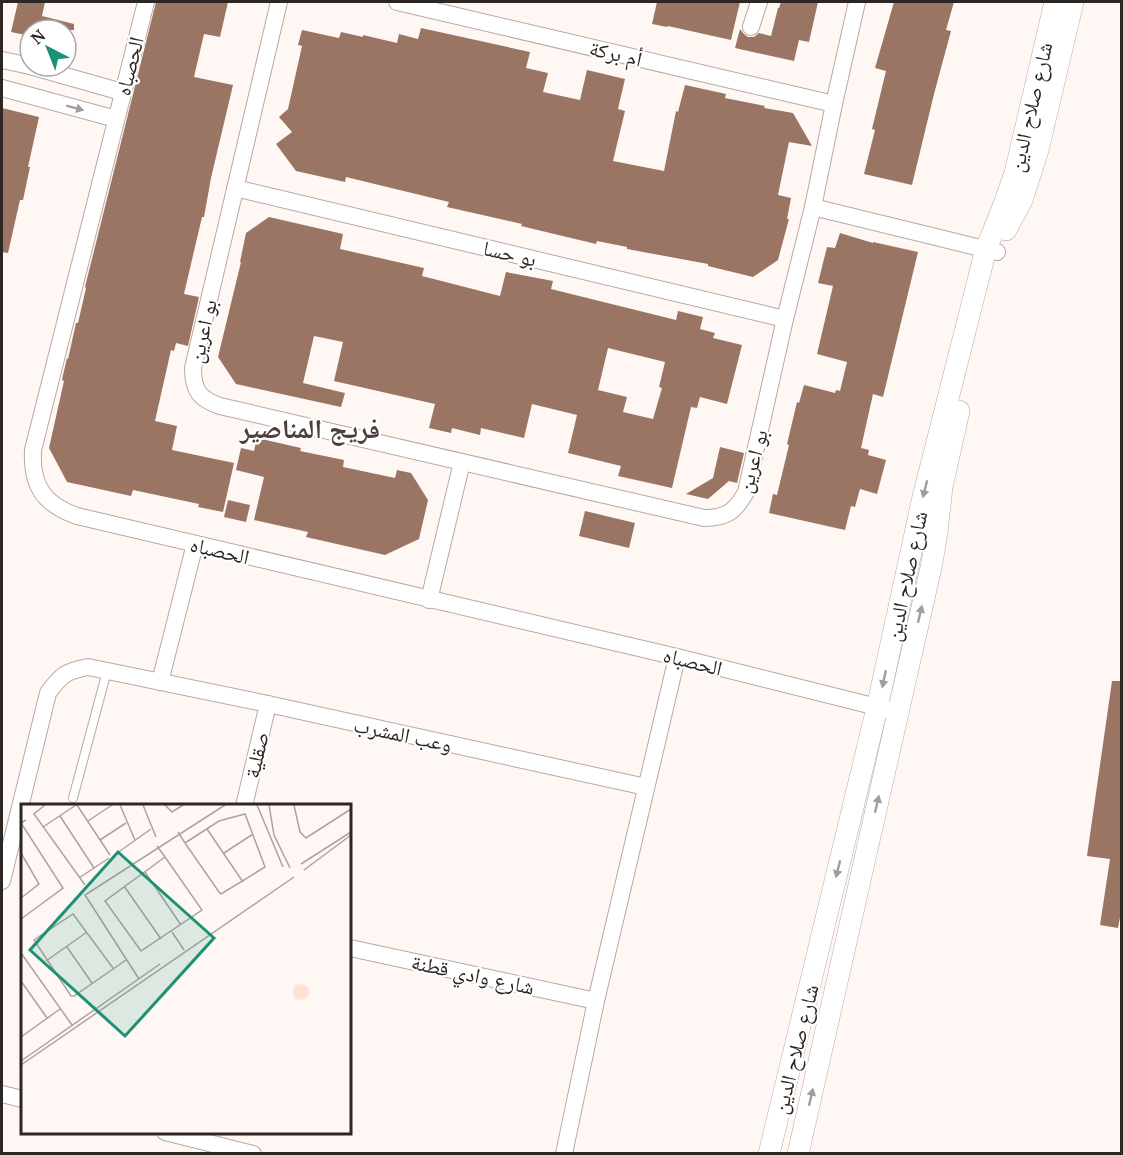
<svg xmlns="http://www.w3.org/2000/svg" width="1123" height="1155" font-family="'Noto Serif','Noto Naskh Arabic',serif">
<rect width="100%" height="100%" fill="#fef7f4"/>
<g fill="#9b7563" fill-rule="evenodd">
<path d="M 18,2 L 45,2 L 42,16 L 74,24 L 74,30 L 30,30 L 30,36 L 11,32 Z"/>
<path d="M 156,2 L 228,2 L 220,37 L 204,34 L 194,77 L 233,85 L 211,178 L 204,217 L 202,217 L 184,294 L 199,297 L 188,346 L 176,343 L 174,351 L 171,350 L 155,421 L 177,426 L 172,450 L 234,463 L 223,512 L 198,507 L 199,504 L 133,490 L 131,496 L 67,482 L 49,448 L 64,381 L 62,380 L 63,375 L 67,358 L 68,359 L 76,323 L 78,323 L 86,288 L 85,287 Z"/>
<path d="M 657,2 L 740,2 L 731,40 L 668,26 L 667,27 L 652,24 Z"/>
<path d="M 781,2 L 818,2 L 809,42 L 799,40 L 794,61 L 735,48 L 740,29 L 744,34 L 748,37 L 754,37 L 759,33 L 771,36 L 778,8 L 779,8 Z"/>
<path d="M 894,2 L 954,2 L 946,30 L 951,31 L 934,94 L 912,185 L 864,174 L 875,130 L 872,129 L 886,71 L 875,68 Z"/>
<path d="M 421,28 L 530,52 L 526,68 L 548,73 L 543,92 L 580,100 L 587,70 L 625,79 L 618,109 L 625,111 L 613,161 L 664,171 L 676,111 L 678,112 L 685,85 L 726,94 L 725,98 L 765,106 L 764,108 L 793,113 L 812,146 L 789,142 L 778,195 L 791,198 L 787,219 L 789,219 L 778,260 L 753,277 L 708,266 L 708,264 L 627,249 L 627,247 L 597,241 L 596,244 L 521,226 L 522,224 L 447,207 L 449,202 L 346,177 L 345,182 L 296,171 L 276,144 L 292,132 L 279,117 L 288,109 L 302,46 L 298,45 L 302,30 L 339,38 L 341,32 L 363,37 L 363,35 L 397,43 L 399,34 L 418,39 Z"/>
<path d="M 2,108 L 39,117 L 28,167 L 30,167 L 23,200 L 20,200 L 8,253 L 2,252 Z"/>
<path d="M 269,217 L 343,234 L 340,249 L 424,268 L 422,276 L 500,296 L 506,272 L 553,281 L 551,289 L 676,320 L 678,311 L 703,317 L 700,329 L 715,333 L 713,338 L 742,345 L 727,404 L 700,397 L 697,408 L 691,407 L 672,488 L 618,476 L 621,466 L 568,453 L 577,415 L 532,404 L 524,438 L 481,428 L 480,435 L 452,428 L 451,433 L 429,428 L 435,404 L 334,381 L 343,342 L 314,336 L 303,383 L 345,393 L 341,407 L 236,384 L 218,357 L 241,262 L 240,262 L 246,233 ZM 608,348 L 665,362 L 659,387 L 662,388 L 653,419 L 623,412 L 627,397 L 598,390 Z"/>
<path d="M 840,233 L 873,243 L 873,242 L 918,252 L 883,397 L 873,394 L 861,448 L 869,450 L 868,455 L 886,460 L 877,494 L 860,489 L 855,507 L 851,506 L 845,530 L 769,513 L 773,494 L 777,495 L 789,445 L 787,444 L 797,402 L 799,403 L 804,385 L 835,393 L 836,390 L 840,391 L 847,362 L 817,354 L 833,286 L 818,283 L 827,247 L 835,248 Z"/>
<path d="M 257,438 L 301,448 L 300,451 L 344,460 L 343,467 L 395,478 L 397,470 L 411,473 L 428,500 L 419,539 L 385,555 L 306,537 L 308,532 L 254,520 L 264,477 L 236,470 L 241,448 L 254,451 Z"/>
<path d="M 720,447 L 744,453 L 737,483 L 729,481 L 708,499 L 686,494 L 713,478 Z"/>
<path d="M 228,500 L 250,505 L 246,522 L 224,517 Z"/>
<path d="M 585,511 L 635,523 L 629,548 L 579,536 Z"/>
<path d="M 1112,681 L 1122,681 L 1122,907 L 1118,928 L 1100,925 L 1110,859 L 1087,856 Z"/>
</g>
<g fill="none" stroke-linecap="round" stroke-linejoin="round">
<g stroke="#b9a9a2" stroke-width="10">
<path id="service" d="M 73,798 L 107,671"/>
</g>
<g stroke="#b9a9a2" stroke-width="18">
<g id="minor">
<path d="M 146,2 L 33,450 C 31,485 43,504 77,516 L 677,657 L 897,712"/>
<path d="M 279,2 L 193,368 C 193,390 199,399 220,406 L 704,518 C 726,518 735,512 746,492 L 785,319 L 813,207 L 834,104 L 857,2"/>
<path d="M 397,2 L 834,104"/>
<path d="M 751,27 L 759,2"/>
<path d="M 2,60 L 30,66"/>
<path d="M 30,66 L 122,92"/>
<path d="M 2,88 L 116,119"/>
<path d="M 235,188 L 785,319"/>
<path d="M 813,207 L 997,252"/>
<path d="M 429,600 L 462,462"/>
<path d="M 160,682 L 195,544"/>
<path d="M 244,806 L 268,704"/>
<path d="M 2,881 L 48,693 C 61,675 66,671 88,667 L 268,704 L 646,787"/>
<path d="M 350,948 L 596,1001"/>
<path d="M 2,1094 L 22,1099"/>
<path d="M 165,1132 L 253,1154"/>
<path d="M 564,1154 L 596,1001 L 677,657"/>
</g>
</g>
<g stroke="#b9a9a2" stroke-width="22">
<g id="tertiary">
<path d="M 1006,230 L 1022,200 L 1038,150 L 1073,2"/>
<path d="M 769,1154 L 877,708 L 923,497 L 986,249 L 1003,207 L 1015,173 L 1055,2"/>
<path d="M 798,1154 L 932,563 L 937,532 L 942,487 L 959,411"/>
</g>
</g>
<use href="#service" stroke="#fff" stroke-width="8"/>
<use href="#minor" stroke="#fff" stroke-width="16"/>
<use href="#tertiary" stroke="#fff" stroke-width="21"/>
</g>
<defs><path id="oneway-solid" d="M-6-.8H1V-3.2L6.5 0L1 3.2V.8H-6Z" transform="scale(1.5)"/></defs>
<g fill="#a09e9c">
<use href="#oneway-solid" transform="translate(75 108) rotate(15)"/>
<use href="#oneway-solid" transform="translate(925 489) rotate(104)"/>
<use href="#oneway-solid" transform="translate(920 614) rotate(-77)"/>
<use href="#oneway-solid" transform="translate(884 679) rotate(102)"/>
<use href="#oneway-solid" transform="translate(877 804) rotate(-77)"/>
<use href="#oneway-solid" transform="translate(838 869) rotate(104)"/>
<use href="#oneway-solid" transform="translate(811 1097) rotate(-77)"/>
</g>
<g text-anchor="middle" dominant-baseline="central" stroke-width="4.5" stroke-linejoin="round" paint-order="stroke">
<g font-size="21" fill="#2d2724" stroke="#fff">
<text transform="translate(616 53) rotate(13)">أم بركة</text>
<text transform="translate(129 66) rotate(-76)">الحصباه</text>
<text transform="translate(1030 107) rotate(-77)">شارع صلاح الدين</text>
<text transform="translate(510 253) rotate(13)">بو حسا</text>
<text transform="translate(202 331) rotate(-77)">بو اعرين</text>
<text transform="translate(752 461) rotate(-75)">بو اعرين</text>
<text transform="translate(220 550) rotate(13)">الحصباه</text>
<text transform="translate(906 576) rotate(-78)">شارع صلاح الدين</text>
<text transform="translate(693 661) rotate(14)">الحصباه</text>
<text transform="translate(403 734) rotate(12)">وعب المشرب</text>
<text transform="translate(256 755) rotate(-77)">صقلية</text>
<text transform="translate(473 974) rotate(12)">شارع وادي قطنة</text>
<text transform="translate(795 1049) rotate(-76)">شارع صلاح الدين</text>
</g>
<g font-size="27" font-weight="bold" fill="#4d403a" stroke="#fff">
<text x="310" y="427">فريج المناصير</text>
</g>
</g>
<g transform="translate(21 804)">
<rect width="330" height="330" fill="#fef7f4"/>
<path d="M272 188a8 8 0 1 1 16 0a8 8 0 1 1-16 0Z" fill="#fee2d6"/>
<path fill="none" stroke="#aaa4a1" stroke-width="1.5" d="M 24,1 L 13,10 L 64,81M 56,1 L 89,51M 99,1 L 114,36M 122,1 L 135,33M 144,1 L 151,8 L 162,1M 236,1 L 262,63M 248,1 L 253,31 L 269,64M 273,1 L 279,28 L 285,34 L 330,5M 39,12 L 73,64M 67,17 L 91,1M 22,23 L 55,1M 186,25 L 222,78M 157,28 L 164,39 L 198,88 L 200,90 L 244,63 L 224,10 L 198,17 L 164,39M 79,36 L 105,19M 136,42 L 144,53 L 181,106 L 120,147 L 84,97 L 144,53M 0,49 L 18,80 L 0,94M 203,49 L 232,30M 92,52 L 130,25M 280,60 L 330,28M 283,66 L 330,31M 124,68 L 160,121M 58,74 L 88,54M 103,82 L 140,135M 0,115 L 42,84 L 0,19 L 5,16M 151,128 L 163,146M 46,143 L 71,179M 0,149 L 51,221M 25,157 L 66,128M 92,164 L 52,110 L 13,136 L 50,192 L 53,192 L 105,156M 118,175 L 64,91 L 204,1M 0,177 L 26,214M 0,233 L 39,205M 0,257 L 139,160M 0,261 L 273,73"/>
<path fill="#1c9175" fill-opacity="0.15" stroke="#1c9175" stroke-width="3" d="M 97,48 L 193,134 L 104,232 L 9,146 Z"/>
<rect width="330" height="330" fill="none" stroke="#2d2724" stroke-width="3"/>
</g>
<rect width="1123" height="1155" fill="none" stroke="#2d2724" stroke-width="6"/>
<g transform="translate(48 48) rotate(318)"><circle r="28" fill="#ffffff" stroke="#aba9a7" stroke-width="1.5"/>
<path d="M0-4.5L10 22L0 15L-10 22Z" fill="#1c9175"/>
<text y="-9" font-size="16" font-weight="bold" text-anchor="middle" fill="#2d2724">N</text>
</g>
</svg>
